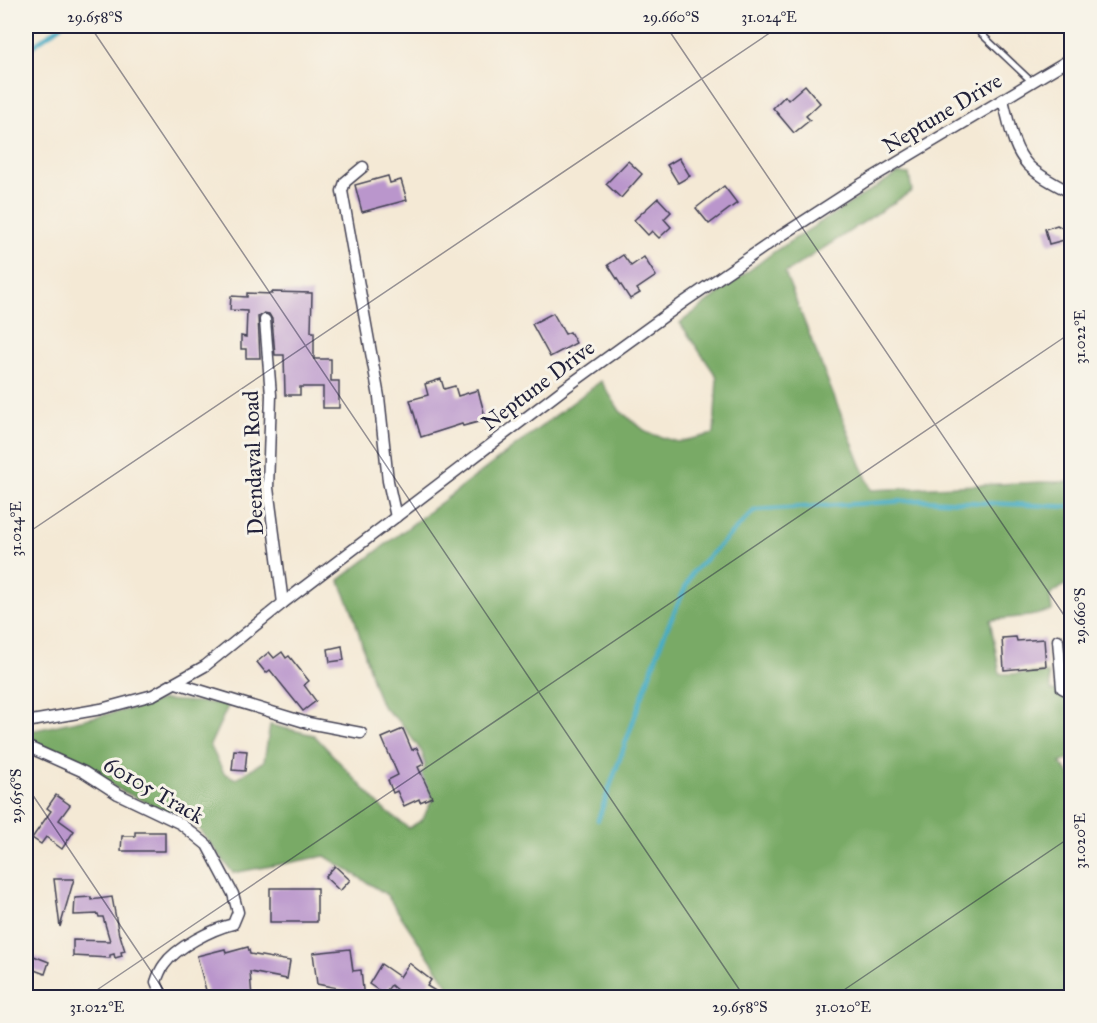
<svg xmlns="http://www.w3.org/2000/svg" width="1097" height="1023" font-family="'IM FELL Great Primer',serif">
<rect width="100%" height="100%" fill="#f7f3e8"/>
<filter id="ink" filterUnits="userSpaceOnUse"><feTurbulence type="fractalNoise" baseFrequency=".0167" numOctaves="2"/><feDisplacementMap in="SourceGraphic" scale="12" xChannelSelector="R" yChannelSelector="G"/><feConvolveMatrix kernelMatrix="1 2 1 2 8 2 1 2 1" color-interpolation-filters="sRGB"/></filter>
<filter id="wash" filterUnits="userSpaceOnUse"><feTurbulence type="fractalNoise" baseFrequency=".008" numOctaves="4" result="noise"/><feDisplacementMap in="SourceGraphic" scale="24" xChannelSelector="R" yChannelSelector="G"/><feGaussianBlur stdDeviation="1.35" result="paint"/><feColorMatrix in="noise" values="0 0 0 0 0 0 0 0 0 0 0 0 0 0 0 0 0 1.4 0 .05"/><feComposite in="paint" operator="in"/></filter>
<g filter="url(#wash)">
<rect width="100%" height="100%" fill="#f4e9d5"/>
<path fill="#79aa66" stroke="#4e6650" stroke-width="1.5" d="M 898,173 L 909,174 L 912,191 L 785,273 L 871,490 L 1042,482 L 1071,482 L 1071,581 L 1050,595 L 1052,611 L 1030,616 L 990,620 L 1000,674 L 1048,673 L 1051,691 L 1071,691 L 1071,758 L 1060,763 L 1072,777 L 1071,997 L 456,997 L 386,894 L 325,856 L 233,873 L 197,826 L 118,789 L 79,763 L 45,750 L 26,740 L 26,732 L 135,708 L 163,700 L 229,704 L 210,745 L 224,773 L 236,779 L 264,761 L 270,725 L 314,735 L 383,809 L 409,828 L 422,820 L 432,800 L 420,773 L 424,771 L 425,764 L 422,752 L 401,723 L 382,706 L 374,686 L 353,613 L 339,580 L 601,381 L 620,411 L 648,433 L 678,442 L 714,434 L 717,377 L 680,323 L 775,251 Z"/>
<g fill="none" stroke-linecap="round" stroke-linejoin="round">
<g stroke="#43aac3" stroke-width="4.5">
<path d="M 26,51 L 61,26"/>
<path d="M 598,820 L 664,635 L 692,573 L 755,510 L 922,500 L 1072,507"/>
</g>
</g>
<g id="blocks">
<g fill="#ba96cc">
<path d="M 805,85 L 820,103 L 806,116 L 810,120 L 794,133 L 773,108 L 785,96 L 788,100 Z"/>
<path d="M 679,158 L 690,176 L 678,183 L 667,165 Z"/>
<path d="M 628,161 L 642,174 L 621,198 L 606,184 Z"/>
<path d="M 388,176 L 390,183 L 401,180 L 407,200 L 362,212 L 355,185 Z"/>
<path d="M 724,186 L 737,203 L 709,224 L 696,208 Z"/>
<path d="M 658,198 L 671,212 L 664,219 L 671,227 L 659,238 L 652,231 L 648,235 L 634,220 Z"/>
<path d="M 1057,225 L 1066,230 L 1068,239 L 1049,244 L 1045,229 Z"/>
<path d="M 623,255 L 631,266 L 644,257 L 656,276 L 637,289 L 640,293 L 630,299 L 608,265 Z"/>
<path d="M 272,292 L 312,293 L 311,332 L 314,332 L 314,359 L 331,359 L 331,381 L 339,381 L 339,408 L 323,408 L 323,387 L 300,387 L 300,395 L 285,395 L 284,355 L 275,355 L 272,319 L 269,314 L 264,313 L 258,317 L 260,358 L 246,358 L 246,349 L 241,349 L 241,336 L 246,337 L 247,311 L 230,310 L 231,296 L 247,297 L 247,293 L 272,294 Z"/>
<path d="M 553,313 L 565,334 L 570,332 L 576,343 L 550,357 L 532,324 Z"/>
<path d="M 441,379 L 444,389 L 455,386 L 458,396 L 478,390 L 486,420 L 463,426 L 462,424 L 421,437 L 410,400 L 428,395 L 425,384 Z"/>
<path d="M 1016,637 L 1017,641 L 1044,639 L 1046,666 L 1004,670 L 1002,638 Z"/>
<path d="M 342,646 L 344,660 L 330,662 L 328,649 Z"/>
<path d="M 269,652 L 274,658 L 282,652 L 286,658 L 289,656 L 309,681 L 304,685 L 316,701 L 303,711 L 270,670 L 266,673 L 257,662 Z"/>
<path d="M 403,729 L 412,750 L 417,748 L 424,764 L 418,767 L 432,797 L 420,802 L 419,799 L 404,806 L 397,791 L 393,793 L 388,780 L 398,775 L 382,738 Z"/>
<path d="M 234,750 L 247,751 L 245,771 L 232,770 Z"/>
<path d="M 56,795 L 70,805 L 59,820 L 74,831 L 62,849 L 46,837 L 41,844 L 32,838 L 51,811 L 47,808 Z"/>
<path d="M 135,832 L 165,832 L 165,851 L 121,851 L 122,836 L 135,836 Z"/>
<path d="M 335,866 L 350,880 L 340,891 L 325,877 Z"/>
<path d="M 54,879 L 74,879 L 60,927 Z"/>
<rect x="270" y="888" width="47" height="34"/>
<path d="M 91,897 L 91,900 L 112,897 L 119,935 L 120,935 L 125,951 L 121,952 L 122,956 L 115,958 L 114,954 L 110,955 L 110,958 L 73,956 L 73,940 L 110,941 L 103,917 L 99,917 L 98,914 L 74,915 L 75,898 Z"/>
<path d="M 248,947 L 250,954 L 290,961 L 287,979 L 250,972 L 252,998 L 208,998 L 197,956 L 225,949 L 226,953 Z"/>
<path d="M 350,949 L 353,971 L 361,970 L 363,990 L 362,998 L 348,998 L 348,990 L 317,984 L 313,953 Z"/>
<path d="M 26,953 L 49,962 L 45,974 L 26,967 Z"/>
<path d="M 409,963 L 431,980 L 427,986 L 447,998 L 406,998 L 391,985 L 384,994 L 369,984 L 381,964 L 400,977 Z"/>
</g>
</g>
</g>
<g filter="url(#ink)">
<use href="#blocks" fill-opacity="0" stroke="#424052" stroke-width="1.5"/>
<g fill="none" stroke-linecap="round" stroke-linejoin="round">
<g stroke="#424052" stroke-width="8">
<path id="service" d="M 973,26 L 1032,82"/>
</g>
<g stroke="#424052" stroke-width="13">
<g id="minor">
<path d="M 1003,100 C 1009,121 1012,148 1028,165 C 1040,177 1057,185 1072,193"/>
<path d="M 363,167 L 345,182 L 342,191 L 379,397 L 388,481 L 396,517"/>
<path d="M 265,320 L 271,395 L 268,488 L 283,603"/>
<path d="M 1058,640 L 1062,688 L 1072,693"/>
<path d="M 176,683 L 308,723 L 361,733"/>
<path d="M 26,722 L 101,709 L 153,695 L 205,666 L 283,603 L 561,391 L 684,302 L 773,241 L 863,183 L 1072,58"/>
<path d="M 26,746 L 84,772 L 118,794 L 181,824 L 207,845 L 233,894 L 238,912 L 233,924 C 213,929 176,947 164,965 C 160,970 158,976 156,982 L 163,998"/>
</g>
</g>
<use href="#service" stroke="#fff" stroke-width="5"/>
<use href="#minor" stroke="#fff" stroke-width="10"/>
</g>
</g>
<path fill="none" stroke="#22223b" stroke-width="1.5" stroke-opacity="0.45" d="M 90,26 L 745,998M 666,26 L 1072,627M 26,31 L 34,26M 26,534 L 780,26M 26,785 L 169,998M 85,998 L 1072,332M 832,998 L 1072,836"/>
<g text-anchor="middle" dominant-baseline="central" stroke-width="6" stroke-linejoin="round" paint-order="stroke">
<g font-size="22" fill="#22223b" stroke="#f7f3e8">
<text transform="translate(942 113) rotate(-31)">Neptune Drive</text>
<text transform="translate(538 385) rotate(-37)">Neptune Drive</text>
<text transform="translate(253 463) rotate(-92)">Deendaval Road</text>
<text transform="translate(154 790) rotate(30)">60105 Track</text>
</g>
</g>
<rect width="1097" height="1023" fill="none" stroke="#f7f3e8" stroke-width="66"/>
<rect x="33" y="33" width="1031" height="957" fill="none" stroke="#22223b" stroke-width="2"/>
<g font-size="15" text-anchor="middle" fill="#22223b">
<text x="95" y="22">29.658°S</text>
<text x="671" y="22">29.660°S</text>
<text x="769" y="22">31.024°E</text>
<text transform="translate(1080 337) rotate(-90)" y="5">31.022°E</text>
<text transform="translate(16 529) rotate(-90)" y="5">31.024°E</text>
<text transform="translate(1080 616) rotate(-90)" y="5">29.660°S</text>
<text transform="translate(16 796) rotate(-90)" y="5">29.656°S</text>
<text transform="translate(1080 841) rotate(-90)" y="5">31.020°E</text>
<text x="97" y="1012">31.022°E</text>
<text x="740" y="1012">29.658°S</text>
<text x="843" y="1012">31.020°E</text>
</g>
</svg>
